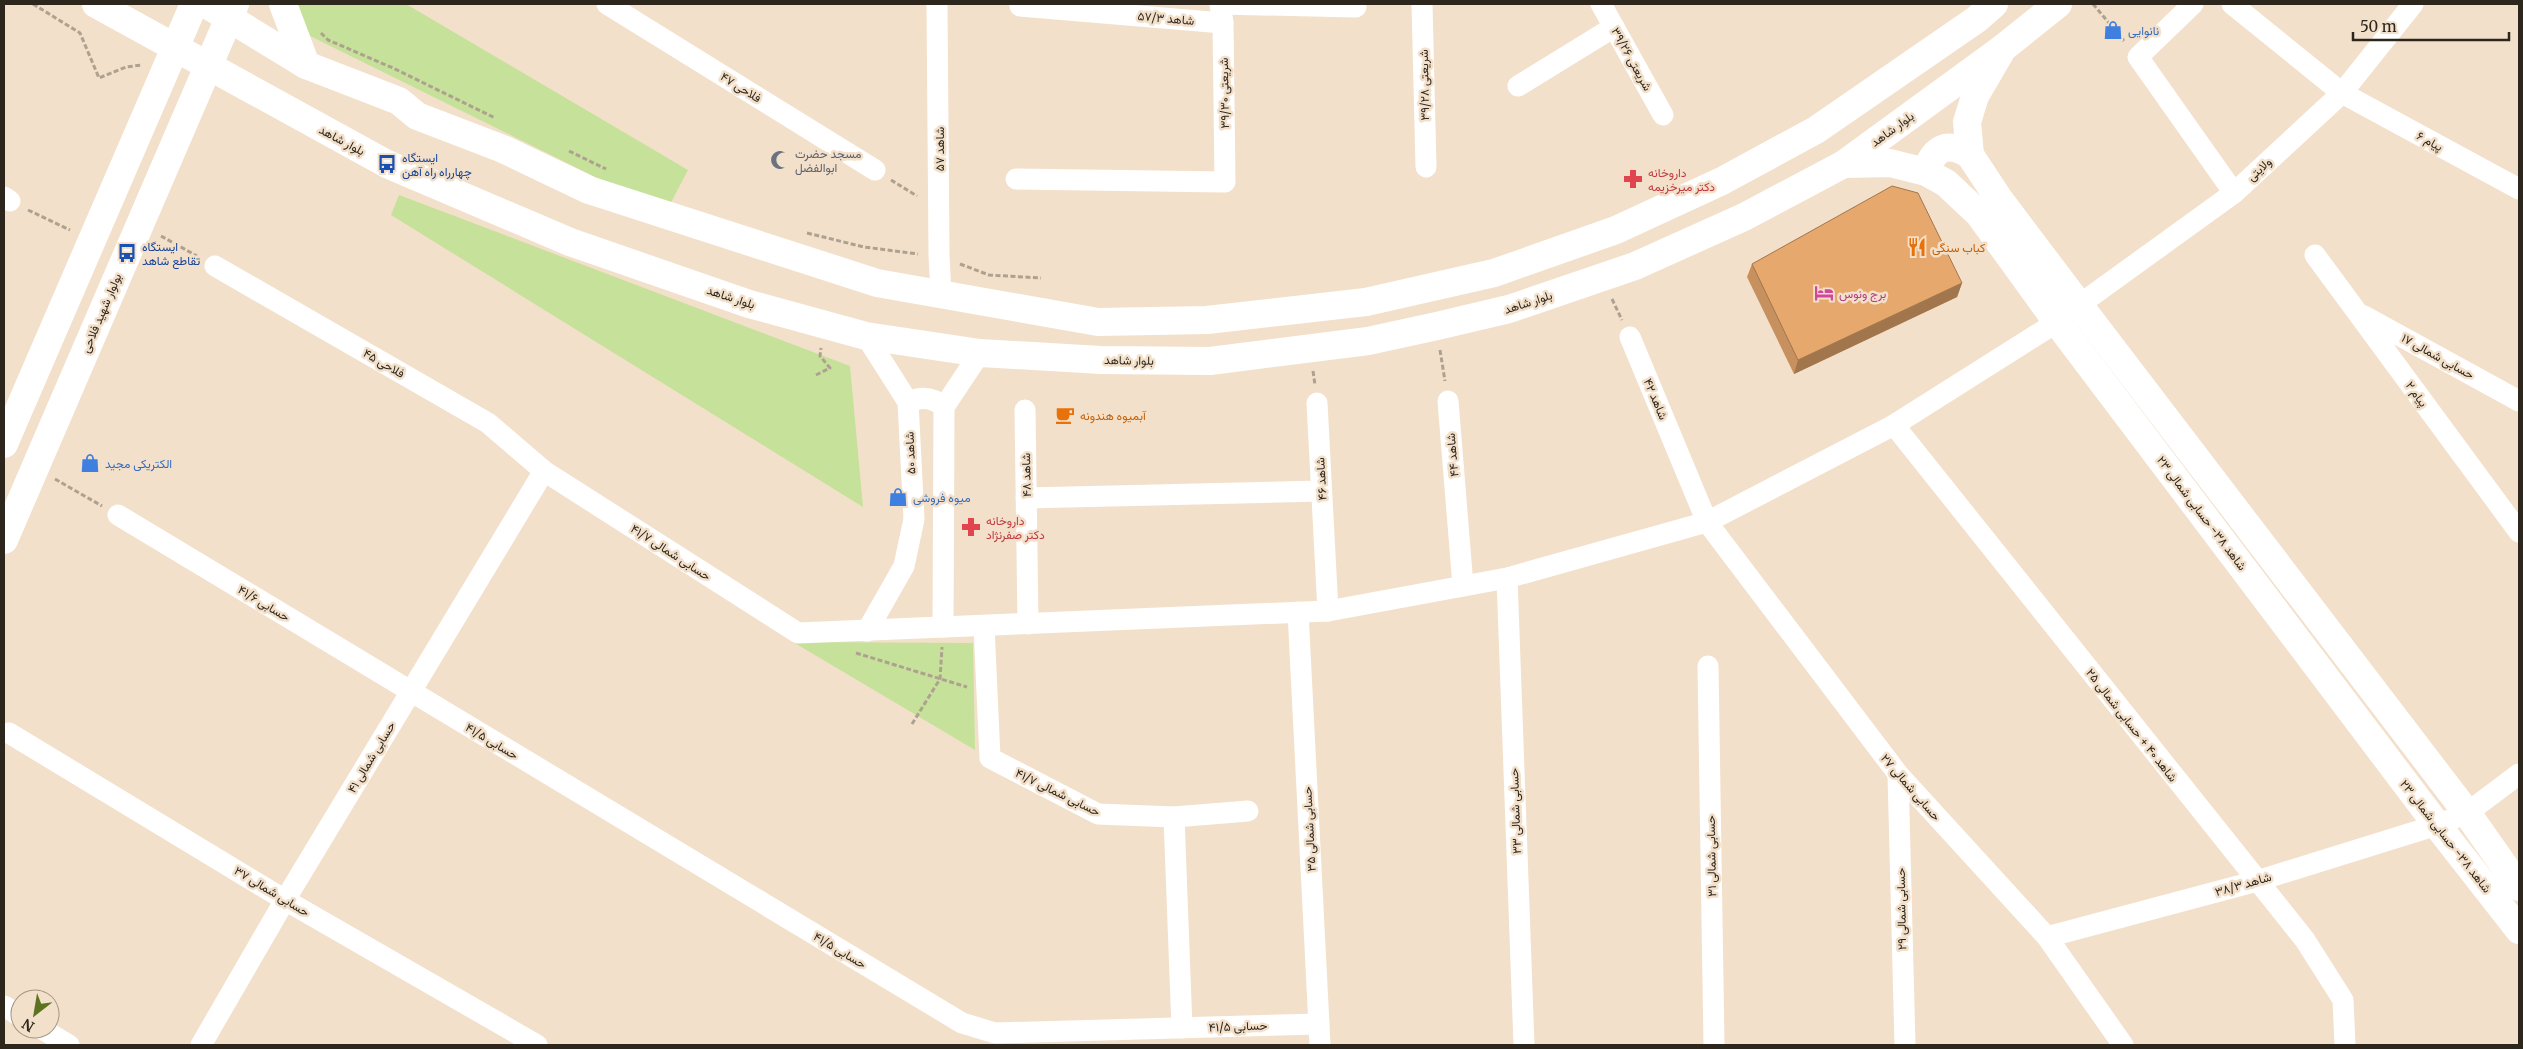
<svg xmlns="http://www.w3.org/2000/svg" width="2523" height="1049" font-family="Merriweather,Vazirmatn,serif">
<rect width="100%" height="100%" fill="#f3e0ca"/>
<g fill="#c5e19a">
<path d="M 287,4 L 406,4 L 688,170 L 666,212 L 302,32 Z"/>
<path d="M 399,195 L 850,366 L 863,507 L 391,215 Z"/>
<path d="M 793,642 L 973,643 L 975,750 Z"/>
</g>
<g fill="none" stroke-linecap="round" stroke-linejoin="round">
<g stroke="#afa18f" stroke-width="3" stroke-dasharray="5 2.5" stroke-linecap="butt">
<path d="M 33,4 L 80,33 L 99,78 L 126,67 L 142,65"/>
<path d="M 2093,4 L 2124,41"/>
<path d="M 321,33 L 328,40 L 393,68 L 495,118"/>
<path d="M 569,151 L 606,169"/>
<path d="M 891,180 L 917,196"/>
<path d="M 28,210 L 70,230"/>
<path d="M 807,233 L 864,247 L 918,254"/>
<path d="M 161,236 L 197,256"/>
<path d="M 960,264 L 989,275 L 1041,278"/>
<path d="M 1612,299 L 1622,320"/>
<path d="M 1440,350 L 1445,381"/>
<path d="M 1313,371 L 1315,385"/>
<path d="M 816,375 L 830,368 L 820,356 L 821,348"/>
<path d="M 55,479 L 102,506"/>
<path d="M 856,653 L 967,687"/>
<path d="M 912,724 L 940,679 L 942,647"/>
</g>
<g stroke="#fff" stroke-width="21">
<path d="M 607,4 L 875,170"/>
<path d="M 937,4 L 939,255 L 941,294"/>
<path d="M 1220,4 L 1356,7"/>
<path d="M 1422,4 L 1426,167"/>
<path d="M 1601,4 L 1663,115"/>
<path d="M 2193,4 L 2138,57 L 2234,193"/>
<path d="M 2232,4 L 2342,93 L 2519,189"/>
<path d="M 1020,6 L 1223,23"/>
<path d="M 1518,86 L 1614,27"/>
<path d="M 1016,179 L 1225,182 L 1223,23 L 1220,4"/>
<path d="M 4,197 L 10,201"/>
<path d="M 2315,255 L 2519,532"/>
<path d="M 215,266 L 488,423 L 544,471 L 798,633 L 1328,611 L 1507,578 L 1707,522 L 1894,425 L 2057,322"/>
<path d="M 2079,305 L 2234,193 L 2342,93 L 2413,4"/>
<path d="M 2364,316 L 2519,401"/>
<path d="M 866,336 L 908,402 L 914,519 L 904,566 L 867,631"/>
<path d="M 1630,337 L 1707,522 L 1898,774 L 2047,937 L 2123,1045"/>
<path d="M 1448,401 L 1463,586"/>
<path d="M 908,402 C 921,396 933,397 944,407"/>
<path d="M 1317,403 L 1328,611"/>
<path d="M 1025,410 L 1028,624"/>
<path d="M 1894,425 L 2305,940 L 2343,1000 L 2345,1045"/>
<path d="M 1026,498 L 1321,491"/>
<path d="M 118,515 L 962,1023 L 995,1033 L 1319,1024"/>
<path d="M 1507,578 L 1524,1045"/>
<path d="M 1298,612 L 1320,1045"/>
<path d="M 984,626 L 990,758 L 1098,814 L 1174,817 L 1248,811"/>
<path d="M 943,627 L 944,407 L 980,353"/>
<path d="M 1708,666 L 1714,1045"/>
<path d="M 9,733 L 285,900 L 537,1045"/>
<path d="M 1898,774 L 1905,1045"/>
<path d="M 1174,817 L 1182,1028"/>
<path d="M 2047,937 L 2257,881 L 2437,825 L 2467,813 L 2519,774"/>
<path d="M 4,1006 L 20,1016"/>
<path d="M 42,1029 L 69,1045"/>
<path d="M 201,1045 L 285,900 L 544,471"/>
</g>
<g stroke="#fff" stroke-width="28">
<path d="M 2003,48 L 1975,96 L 1967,122 L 1970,155 L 1999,199 L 2079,305 L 2467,813 L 2519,887"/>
<path d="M 1844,164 L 1890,163 L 1926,172 L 1946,183 L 1979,214 L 2057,322 L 2437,825 L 2519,930"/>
<path d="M 1926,172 C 1934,147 1947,141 1970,155"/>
<path d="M 4,444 L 194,4"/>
<path d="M 4,540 L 235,4"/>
</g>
<g stroke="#fff" stroke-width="28">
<path d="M 96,4 L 387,164 L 570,242 L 749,304 L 866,336 L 980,353 L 1101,360 L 1210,361 L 1368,341 L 1437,326 L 1509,309 L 1635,266 L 1744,217 L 1844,164 L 2003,48 L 2058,4"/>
<path d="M 206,4 L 306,65 L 399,101 L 417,116 L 503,149 L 589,190 L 877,283 L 1098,322 L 1207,320 L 1366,302 L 1494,273 L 1616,230 L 1722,181 L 1816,130 L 1977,19 L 1994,4"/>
<path d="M 283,4 L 306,65"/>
</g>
</g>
<path fill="#c7905f" d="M 1752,264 L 1962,283 L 1957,297 L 1794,374 L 1747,277 Z"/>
<path fill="#a2764d" d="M 1962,283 L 1957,297 L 1794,374 L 1798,360 Z"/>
<path fill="#e7a86e" stroke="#a2764d" d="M 1892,186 L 1918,193 L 1962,283 L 1798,360 L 1752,264 Z"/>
<defs>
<g id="shop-bare" transform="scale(1.5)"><path d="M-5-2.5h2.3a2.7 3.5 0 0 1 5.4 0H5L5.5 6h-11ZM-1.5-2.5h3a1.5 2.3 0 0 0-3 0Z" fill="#3f7fe0" stroke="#f3e0ca" stroke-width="2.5" paint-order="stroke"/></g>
<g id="mosque-bare" transform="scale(1.5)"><path d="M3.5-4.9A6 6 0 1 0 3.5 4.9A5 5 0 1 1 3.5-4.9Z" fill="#6b7280" stroke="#f3e0ca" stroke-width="2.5" paint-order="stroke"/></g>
<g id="bus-bare" transform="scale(1.5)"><path d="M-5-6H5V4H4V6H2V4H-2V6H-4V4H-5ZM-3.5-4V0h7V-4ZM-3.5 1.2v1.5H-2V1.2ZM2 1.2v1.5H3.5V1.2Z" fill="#1a4fb4" stroke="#f3e0ca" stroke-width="2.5" paint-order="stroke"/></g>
<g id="pharmacy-bare" transform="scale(1.5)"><path d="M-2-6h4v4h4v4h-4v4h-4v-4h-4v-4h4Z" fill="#e0444e" stroke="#f3e0ca" stroke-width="2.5" paint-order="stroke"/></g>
<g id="restaurant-bare" transform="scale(1.5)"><path d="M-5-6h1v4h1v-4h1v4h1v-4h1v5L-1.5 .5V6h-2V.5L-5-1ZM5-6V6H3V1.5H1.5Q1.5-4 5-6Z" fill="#e8710a" stroke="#f3e0ca" stroke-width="2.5" paint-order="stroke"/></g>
<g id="hotel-bare" transform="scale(1.5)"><path d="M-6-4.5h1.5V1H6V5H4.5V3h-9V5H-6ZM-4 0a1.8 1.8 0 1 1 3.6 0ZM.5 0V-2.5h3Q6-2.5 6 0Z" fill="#d1479c" stroke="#f3e0ca" stroke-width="2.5" paint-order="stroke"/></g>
<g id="cafe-bare" transform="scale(1.5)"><path d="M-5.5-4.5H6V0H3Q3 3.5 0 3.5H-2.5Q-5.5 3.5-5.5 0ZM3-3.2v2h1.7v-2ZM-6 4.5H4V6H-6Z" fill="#e8710a" stroke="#f3e0ca" stroke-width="2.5" paint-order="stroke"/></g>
</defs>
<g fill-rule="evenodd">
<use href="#shop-bare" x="2113" y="30"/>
<use href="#mosque-bare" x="780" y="160"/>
<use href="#bus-bare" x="387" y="164"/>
<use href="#pharmacy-bare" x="1633" y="179"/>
<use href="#restaurant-bare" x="1917" y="247"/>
<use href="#bus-bare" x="127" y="253"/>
<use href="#hotel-bare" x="1824" y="293"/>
<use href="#cafe-bare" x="1065" y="415"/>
<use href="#shop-bare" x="90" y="463"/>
<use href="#shop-bare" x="898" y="497"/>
<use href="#pharmacy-bare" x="971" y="527"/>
</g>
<g text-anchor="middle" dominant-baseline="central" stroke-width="5" stroke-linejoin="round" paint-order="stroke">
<g font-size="12" fill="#2c261d" stroke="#f3e0ca">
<text transform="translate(1166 18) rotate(5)">شاهد ۵۷/۳</text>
<text transform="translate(1632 59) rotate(61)">شریعتی ۳۹/۲۶</text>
<text transform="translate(1424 85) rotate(-91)">شریعتی ۳۹/۲۸</text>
<text transform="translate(741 87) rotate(32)">فلاحی ۴۷</text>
<text transform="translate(1224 93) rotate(-91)">شریعتی ۳۹/۳۰</text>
<text transform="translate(1892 129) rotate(-36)">بلوار شاهد</text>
<text transform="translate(342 140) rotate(28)">بلوار شاهد</text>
<text transform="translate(2430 141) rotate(29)">پیام ۶</text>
<text transform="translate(939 149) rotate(-90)">شاهد ۵۷</text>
<text transform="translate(2259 169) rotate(-43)">ولایتی</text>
<text transform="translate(731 297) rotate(18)">بلوار شاهد</text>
<text transform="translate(1528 302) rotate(-18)">بلوار شاهد</text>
<text transform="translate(101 313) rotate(-67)">بولوار شهید فلاحی</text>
<text transform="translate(2438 356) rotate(29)">حسابی شمالی ۱۷</text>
<text transform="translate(1129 360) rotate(1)">بلوار شاهد</text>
<text transform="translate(384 363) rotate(30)">فلاحی ۴۵</text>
<text transform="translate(2417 394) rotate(54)">پیام ۲</text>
<text transform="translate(1656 399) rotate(67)">شاهد ۴۲</text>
<text transform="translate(910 453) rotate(-93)">شاهد ۵۰</text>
<text transform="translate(1452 455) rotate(-95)">شاهد ۴۴</text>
<text transform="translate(1026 475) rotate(-91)">شاهد ۴۸</text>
<text transform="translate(1321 479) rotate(-93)">شاهد ۴۶</text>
<text transform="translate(2202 513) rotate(53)">شاهد ۳۸- حسابی شمالی ۲۳</text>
<text transform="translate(671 552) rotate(33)">حسابی شمالی ۴۱/۷</text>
<text transform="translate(264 603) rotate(31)">حسابی ۴۱/۶</text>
<text transform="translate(2132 725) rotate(52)">شاهد ۴۰ + حسابی شمالی ۲۵</text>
<text transform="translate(492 741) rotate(31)">حسابی ۴۱/۵</text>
<text transform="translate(371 757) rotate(-59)">حسابی شمالی ۴۱</text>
<text transform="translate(1911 787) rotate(49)">حسابی شمالی ۲۷</text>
<text transform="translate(1058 792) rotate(26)">حسابی شمالی ۴۱/۷</text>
<text transform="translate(1515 811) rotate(-92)">حسابی شمالی ۳۳</text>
<text transform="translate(1309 829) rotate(-93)">حسابی شمالی ۳۵</text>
<text transform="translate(2446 836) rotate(52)">شاهد ۳۸- حسابی شمالی ۲۳</text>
<text transform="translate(1711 856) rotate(-91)">حسابی شمالی ۳۱</text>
<text transform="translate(2243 884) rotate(-16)">شاهد ۳۸/۳</text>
<text transform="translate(272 891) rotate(31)">حسابی شمالی ۳۷</text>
<text transform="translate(1901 909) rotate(-91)">حسابی شمالی ۲۹</text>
<text transform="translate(840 950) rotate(31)">حسابی ۴۱/۵</text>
<text transform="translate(1238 1026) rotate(-2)">حسابی ۴۱/۵</text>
</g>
<g font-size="12" fill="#366cbe" stroke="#f3e0ca" text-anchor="start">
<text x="2128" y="30">نانوایی</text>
<text x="105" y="463">الکتریکی مجید</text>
<text x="913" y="497">میوه فروشی</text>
</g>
<g font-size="12" fill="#5b616d" stroke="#f3e0ca" text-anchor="start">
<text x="795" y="153">مسجد حضرت<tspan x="795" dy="14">ابوالفضل</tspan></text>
</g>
<g font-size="12" fill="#164399" stroke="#f3e0ca" text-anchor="start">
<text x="402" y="157">ایستگاه<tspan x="402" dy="14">چهارراه راه آهن</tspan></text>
<text x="142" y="246">ایستگاه<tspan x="142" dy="14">تقاطع شاهد</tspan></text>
</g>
<g font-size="12" fill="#be3a42" stroke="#f3e0ca" text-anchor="start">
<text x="1648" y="172">داروخانه<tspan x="1648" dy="14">دکتر میرخزیمه</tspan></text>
<text x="986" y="520">داروخانه<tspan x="986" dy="14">دکتر صفرنژاد</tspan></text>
</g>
<g font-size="12" fill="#c56008" stroke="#f3e0ca" text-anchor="start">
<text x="1932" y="247">کباب سنگی</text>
<text x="1080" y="415">آبمیوه هندونه</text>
</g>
<g font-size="12" fill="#b23c85" stroke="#f3e0ca" text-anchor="start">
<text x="1839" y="293">برج ونوس</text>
</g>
</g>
<rect width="2523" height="1049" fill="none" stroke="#2c261d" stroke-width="10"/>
<g transform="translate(35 1014) rotate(211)"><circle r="24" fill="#f3e0ca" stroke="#a39685"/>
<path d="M0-4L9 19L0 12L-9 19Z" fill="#5e7322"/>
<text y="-8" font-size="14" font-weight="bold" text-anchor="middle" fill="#2c261d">N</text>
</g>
<path d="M2353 32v8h156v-8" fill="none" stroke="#2c261d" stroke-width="2.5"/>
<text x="2360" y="32" font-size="15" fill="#2c261d" stroke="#f3e0ca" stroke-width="4" paint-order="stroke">50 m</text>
</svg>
